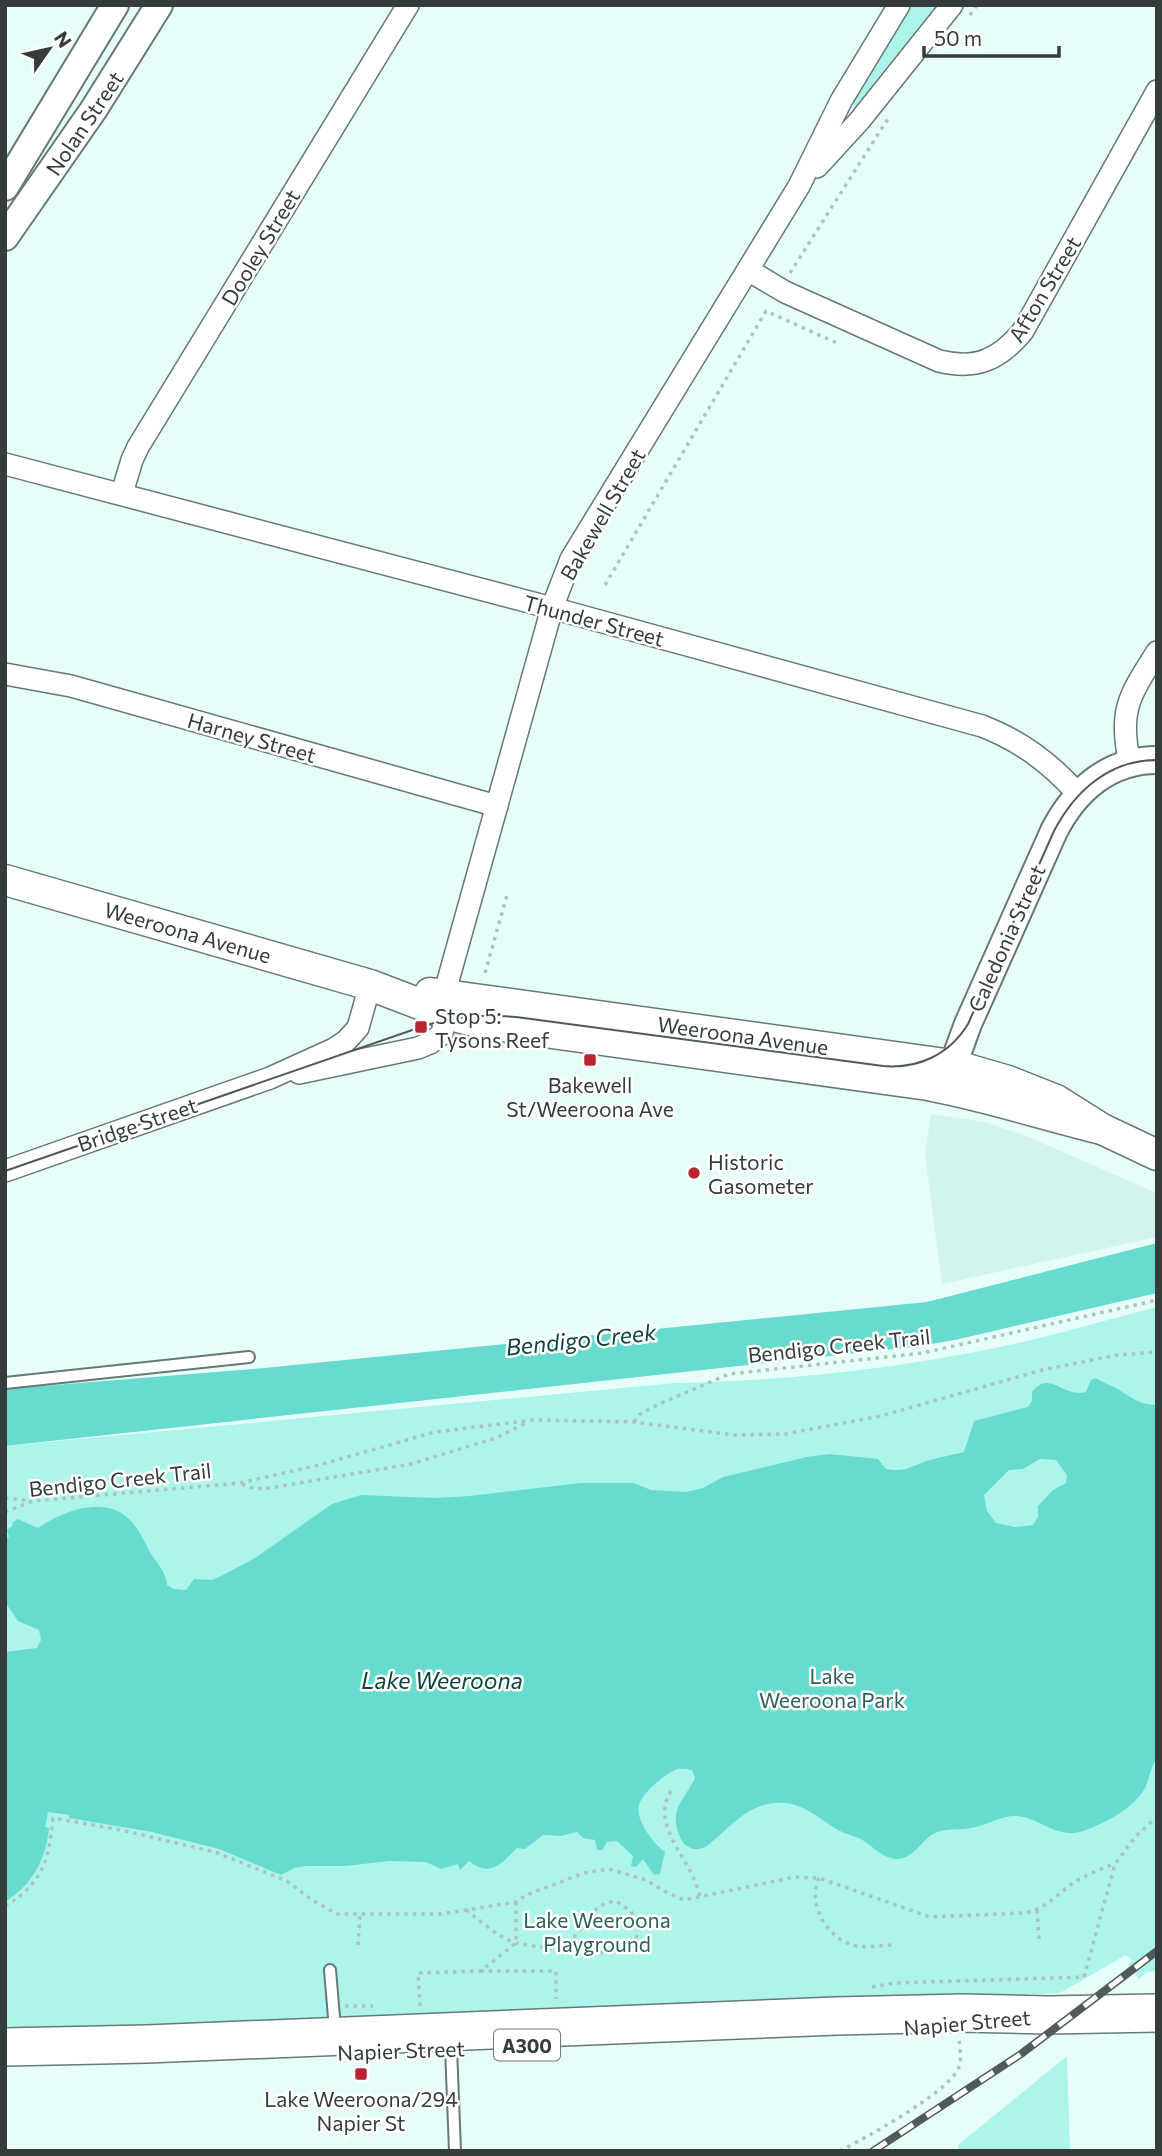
<svg xmlns="http://www.w3.org/2000/svg" width="1162" height="2156" font-family="Commissioner,sans-serif">
<rect width="100%" height="100%" fill="#e7fdfa"/>
<path fill="#d3f3ee" d="M 931,1114 L 984,1122 L 1026,1136 L 1157,1193 L 1157,1237 L 942,1284 L 925,1154 Z"/>
<g fill="#adf5eb">
<path d="M 910,5 L 943,5 L 856,110 L 854,109 C 851,89 897,25 910,5 Z"/>
<path d="M 1157,1307 L 1157,1971 L 1147,1972 L 1139,1979 L 1128,1965 L 1132,1961 L 1126,1955 L 1060,1993 L 5,2034 L 5,1446 L 676,1383 C 781,1381 887,1370 990,1349 C 1046,1338 1101,1321 1157,1307 Z"/>
<path d="M 1067,2056 L 1070,2151 L 958,2151 L 958,2145 Z"/>
</g>
<g fill="#67dcce" fill-rule="evenodd">
<path d="M 1157,1243 L 1157,1293 L 955,1340 L 913,1347 L 5,1446 L 5,1389 L 264,1368 L 927,1302 Z"/>
<path d="M 1096,1378 C 1103,1383 1109,1384 1116,1388 C 1133,1398 1136,1404 1157,1405 L 1157,1759 C 1150,1767 1150,1778 1145,1788 C 1134,1808 1107,1822 1086,1830 C 1053,1843 1037,1810 1006,1817 C 994,1820 983,1826 971,1828 C 957,1831 942,1827 930,1836 C 918,1846 909,1863 891,1858 C 880,1855 873,1847 864,1841 C 857,1836 847,1835 840,1831 C 817,1818 802,1800 774,1803 C 744,1807 730,1828 708,1845 C 703,1849 695,1851 689,1847 C 684,1845 681,1840 679,1835 C 669,1808 684,1801 695,1778 L 692,1770 C 686,1769 681,1768 675,1770 C 664,1775 643,1792 639,1805 C 635,1820 654,1844 665,1852 L 660,1874 L 654,1875 L 643,1859 L 636,1867 L 631,1866 L 633,1856 L 617,1841 L 607,1842 L 602,1850 L 597,1850 L 595,1840 L 583,1838 L 577,1832 L 561,1836 L 543,1835 L 525,1849 L 517,1848 C 501,1864 491,1878 469,1861 L 460,1870 L 458,1864 L 441,1869 L 426,1862 L 389,1861 L 346,1866 L 306,1866 L 294,1868 L 281,1875 L 219,1849 L 152,1832 L 69,1818 L 69,1815 L 48,1812 L 45,1827 L 49,1828 C 46,1860 32,1885 5,1902 L 5,1652 L 37,1648 L 41,1640 L 39,1630 L 18,1621 L 5,1602 L 5,1539 L 9,1537 L 7,1530 L 12,1526 L 13,1522 L 18,1519 L 38,1528 C 63,1511 104,1495 129,1519 C 138,1527 144,1541 150,1552 C 157,1564 166,1571 167,1585 L 174,1589 L 186,1590 L 194,1579 L 212,1580 L 221,1576 L 255,1558 L 332,1504 L 361,1495 L 435,1498 L 470,1496 L 580,1483 L 634,1483 L 651,1490 L 686,1492 L 703,1488 L 723,1477 L 807,1457 L 829,1454 L 878,1459 L 886,1469 C 904,1472 908,1468 924,1462 C 936,1458 951,1455 964,1452 L 974,1421 L 1028,1407 L 1032,1401 L 1032,1392 C 1050,1369 1062,1398 1086,1392 L 1091,1380 ZM 1040,1459 L 1056,1460 L 1067,1475 L 1066,1483 L 1053,1490 L 1038,1506 L 1038,1517 L 1033,1525 L 1015,1527 L 996,1523 L 987,1511 L 984,1495 L 1009,1470 L 1023,1469 Z"/>
</g>
<g fill="none" stroke-linecap="round" stroke-linejoin="round">
<g stroke="#657976" stroke-width="14">
<g id="service">
<path d="M 5,1383 L 249,1357"/>
<path d="M 330,1970 L 335,2029"/>
<path d="M 451,2048 L 455,2151"/>
</g>
</g>
<g stroke="#657976" stroke-width="24">
<g id="minor">
<path d="M 817,167 L 860,120 L 952,5"/>
<path d="M 748,270 L 785,292 L 939,361 C 976,370 999,360 1023,331 L 1157,91"/>
<path d="M 5,464 L 552,608 L 982,726 C 1021,741 1050,763 1078,794"/>
<path d="M 122,493 L 132,460 L 138,447 L 408,5"/>
<path d="M 5,674 L 71,686 L 497,806"/>
<path d="M 1130,764 C 1118,711 1129,696 1157,652"/>
<path d="M 444,995 L 552,608 L 571,559 L 799,186 L 841,101 L 899,5"/>
<path d="M 299,1073 L 418,1048 L 430,1043 L 442,1034 L 446,1014"/>
<path d="M 5,1171 L 270,1078 L 334,1049 L 346,1041 L 358,1028 L 370,985"/>
</g>
</g>
<g stroke="#657976" stroke-width="30">
<g id="tertiary">
<path d="M 5,187 L 115,5"/>
<path d="M 5,237 L 94,109 L 159,5"/>
<path d="M 953,1065 L 968,1024 L 1054,831 C 1075,790 1109,760 1157,760"/>
</g>
</g>
<g stroke="#657976" stroke-width="33">
<g id="secondary">
<path d="M 5,880 L 370,985 L 446,1014 L 481,1023 L 928,1085 C 987,1096 1044,1115 1102,1129"/>
<path d="M 430,993 L 953,1065 L 1008,1081 L 1056,1100 L 1102,1129 L 1157,1155"/>
</g>
</g>
<g stroke="#657976" stroke-width="40">
<path id="trunk" d="M 5,2047 L 147,2044 L 836,2016 L 962,2013 L 1048,2015 L 1157,2013"/>
</g>
<g stroke="#b0c2bf" stroke-width="3.5" stroke-dasharray="3.5 5" stroke-linecap="butt">
<path d="M 970,15 L 977,5"/>
<path d="M 790,273 L 889,117"/>
<path d="M 605,585 L 766,311 L 837,343"/>
<path d="M 485,973 L 507,895"/>
<path d="M 634,1422 L 640,1414 L 657,1405 L 729,1374 L 923,1353 L 1157,1300"/>
<path d="M 242,1484 L 255,1489 L 270,1488 L 411,1464 L 496,1438 L 528,1422"/>
<path d="M 5,1498 L 31,1501"/>
<path d="M 5,1512 L 33,1501 L 240,1483 L 319,1465 L 435,1432 L 533,1420 L 634,1422 L 734,1435 L 785,1434 L 881,1416 L 1042,1370 L 1117,1355 L 1157,1352"/>
<path d="M 671,1791 C 648,1827 695,1862 700,1898"/>
<path d="M 819,1878 C 807,1905 827,1939 856,1946 C 868,1948 882,1945 894,1945"/>
<path d="M 516,1902 L 516,1943 L 481,1971 L 556,1971 L 556,1999"/>
<path d="M 5,1906 C 43,1884 49,1859 53,1818 L 121,1830 L 215,1852 L 287,1881 L 312,1900 L 337,1914 L 441,1914 L 516,1902 L 526,1895 L 584,1873 L 609,1869 L 646,1880 L 666,1892 L 684,1900 L 795,1877 L 819,1878 L 930,1917 L 1022,1913 C 1044,1911 1056,1895 1073,1883 C 1086,1875 1100,1869 1114,1864"/>
<path d="M 466,1910 C 481,1921 497,1937 516,1943 C 531,1947 612,1956 625,1951 C 634,1947 636,1938 639,1929 L 631,1911 L 616,1901 C 591,1904 589,1922 574,1937 C 570,1941 564,1944 560,1948"/>
<path d="M 1037,1910 L 1039,1939"/>
<path d="M 358,1945 L 360,1913"/>
<path d="M 872,1987 L 894,1983 L 1084,1977 L 1115,1864 L 1136,1836 L 1157,1817"/>
<path d="M 345,2006 L 373,2006"/>
<path d="M 420,2006 L 418,1973 L 481,1971"/>
<path d="M 840,2151 C 865,2138 950,2092 959,2067 C 962,2059 960,2048 959,2040"/>
</g>
<use href="#service" stroke="#fff" stroke-width="10"/>
<use href="#minor" stroke="#fff" stroke-width="21"/>
<use href="#tertiary" stroke="#fff" stroke-width="26"/>
<use href="#secondary" stroke="#fff" stroke-width="30"/>
<use href="#trunk" stroke="#fff" stroke-width="37"/>
<path stroke="#505b59" stroke-width="2" d="M 5,1171 L 421,1027 C 452,1016 483,1014 516,1017 L 883,1066 C 918,1069 949,1055 968,1024 L 1054,831 C 1075,791 1109,760 1157,760"/>
<g stroke="#505b59" stroke-width="8">
<path id="rail" d="M 873,2151 L 1021,2054 L 1157,1951"/>
</g>
<use href="#rail" stroke="#fff" stroke-width="5" stroke-dasharray="16" stroke-linecap="butt"/>
</g>
<g fill="#b72630" stroke="#fff" stroke-width="2.5">
<rect x="414" y="1020" width="14" height="14" rx="3.5"/>
<rect x="583" y="1053" width="14" height="14" rx="3.5"/>
<circle cx="694" cy="1173" r="7"/>
<rect x="354" y="2067" width="14" height="14" rx="3.5"/>
</g>
<g text-anchor="middle" dominant-baseline="central" stroke-width="5" stroke-linejoin="round" paint-order="stroke">
<rect fill="#fff" stroke="#717776" stroke-width="2" x="494" y="2029.5" width="66" height="31" rx="5"/>
<g font-size="19" font-weight="bold" fill="#343d3b">
<text x="527" y="2045">A300</text>
</g>
<g font-size="21" fill="#343d3b" stroke="#fff">
<text transform="translate(84 123) rotate(-56)">Nolan Street</text>
<text transform="translate(260 247) rotate(-59)">Dooley Street</text>
<text transform="translate(1044 289) rotate(-59)">Afton Street</text>
<text transform="translate(602 514) rotate(-60)">Bakewell Street</text>
<text transform="translate(594 620) rotate(15)">Thunder Street</text>
<text transform="translate(252 737) rotate(16)">Harney Street</text>
<text transform="translate(188 932) rotate(16)">Weeroona Avenue</text>
<text transform="translate(1006 938) rotate(-66)">Caledonia Street</text>
<text transform="translate(743 1035) rotate(8)">Weeroona Avenue</text>
<text transform="translate(137 1124) rotate(-19)">Bridge Street</text>
<text transform="translate(839 1345) rotate(-6)">Bendigo Creek Trail</text>
<text transform="translate(120 1479) rotate(-6)">Bendigo Creek Trail</text>
<text transform="translate(967 2022) rotate(-5)">Napier Street</text>
<text transform="translate(401 2050) rotate(-2)">Napier Street</text>
</g>
<g font-size="21" fill="#343d3b" stroke="#fff" text-anchor="start">
<text x="435" y="1015">Stop 5:<tspan x="435" dy="24">Tysons Reef</tspan></text>
<text x="590" y="1084" text-anchor="middle">Bakewell<tspan x="590" dy="24">St/Weeroona Ave</tspan></text>
<text x="708" y="1161">Historic<tspan x="708" dy="24">Gasometer</tspan></text>
<text x="361" y="2098" text-anchor="middle">Lake Weeroona/294<tspan x="361" dy="24">Napier St</tspan></text>
</g>
<g font-size="21" fill="#2d5f59" stroke="#fff">
<text x="832" y="1675">Lake<tspan x="832" dy="24">Weeroona Park</tspan></text>
<text x="597" y="1919">Lake Weeroona<tspan x="597" dy="24">Playground</tspan></text>
</g>
<g font-size="23" font-style="italic" fill="#0e443e" stroke="#fff">
<text transform="translate(581 1339) rotate(-6)">Bendigo Creek</text>
<text x="442" y="1680">Lake Weeroona</text>
</g>
</g>
<rect width="1162" height="2156" fill="none" stroke="#343d3b" stroke-width="14"/>
<g transform="translate(49 49) rotate(56)" stroke="#ffffff" stroke-width="5" paint-order="stroke">
<path d="M0-5L12 26L0 18L-12 26Z" fill="#343d3b"/>
<text y="-10" font-size="19" font-weight="bold" text-anchor="middle" fill="#343d3b">N</text>
</g>
<path d="M924 46v10h135v-10" fill="none" stroke="#343d3b" stroke-width="3.5"/>
<text x="934" y="46" font-size="21" fill="#343d3b" stroke="#ffffff" stroke-width="5" paint-order="stroke">50 m</text>
</svg>
